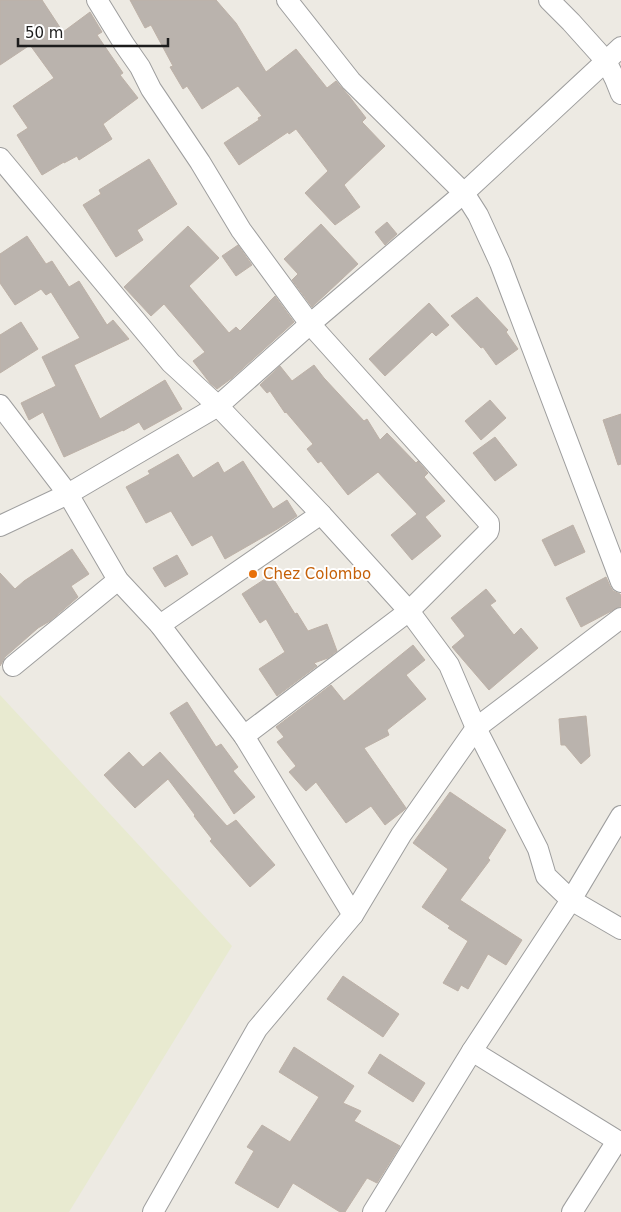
<svg xmlns="http://www.w3.org/2000/svg" width="621" height="1212" font-family="'DejaVu Sans',sans-serif">
<rect width="100%" height="100%" fill="#edeae3"/>
<path fill="#e8ead0" d="M 0,695 L 232,946 L 69,1212 L 0,1212 Z"/>
<g fill="#bab3ad" stroke="#bdb1a7">
<path d="M 0,0 L 42,0 L 63,32 L 90,12 L 102,32 L 97,35 L 123,73 L 120,75 L 138,98 L 103,124 L 112,139 L 79,160 L 77,156 L 64,163 L 64,162 L 42,175 L 17,135 L 28,128 L 13,106 L 54,78 L 30,45 L 0,65 Z"/>
<path d="M 130,0 L 216,0 L 236,23 L 266,72 L 296,49 L 327,88 L 336,81 L 349,96 L 366,118 L 362,122 L 385,146 L 344,185 L 360,207 L 335,225 L 305,193 L 328,171 L 296,129 L 289,134 L 288,132 L 239,165 L 224,143 L 259,120 L 258,118 L 262,116 L 238,86 L 202,109 L 187,86 L 183,89 L 170,67 L 173,66 L 151,25 L 145,28 Z"/>
<path d="M 149,159 L 177,204 L 137,230 L 143,240 L 116,257 L 83,205 L 101,194 L 99,190 Z"/>
<path d="M 387,222 L 397,234 L 385,245 L 375,232 Z"/>
<path d="M 321,224 L 358,264 L 312,307 L 292,280 L 298,274 L 284,259 Z"/>
<path d="M 188,226 L 219,258 L 189,286 L 229,333 L 236,327 L 240,331 L 275,296 L 294,322 L 232,378 L 217,389 L 210,383 L 193,361 L 205,352 L 164,304 L 151,316 L 124,287 Z"/>
<path d="M 27,236 L 46,264 L 52,261 L 69,287 L 79,281 L 107,325 L 113,320 L 129,339 L 74,365 L 100,419 L 165,380 L 182,409 L 144,430 L 139,422 L 123,431 L 123,430 L 64,457 L 43,412 L 29,420 L 21,403 L 56,386 L 42,357 L 80,338 L 51,292 L 46,295 L 41,289 L 15,305 L 0,283 L 0,254 Z"/>
<path d="M 238,245 L 252,265 L 236,276 L 222,256 Z"/>
<path d="M 477,297 L 508,330 L 506,332 L 518,349 L 496,365 L 483,347 L 481,348 L 451,316 Z"/>
<path d="M 429,303 L 449,325 L 436,336 L 432,332 L 385,376 L 369,359 Z"/>
<path d="M 21,322 L 38,349 L 0,373 L 0,335 Z"/>
<path d="M 314,365 L 324,378 L 364,421 L 367,419 L 380,440 L 387,433 L 416,463 L 418,461 L 428,473 L 424,477 L 445,501 L 425,517 L 441,536 L 412,560 L 391,535 L 417,514 L 378,472 L 348,495 L 321,461 L 318,463 L 307,449 L 313,444 L 286,412 L 285,413 L 270,391 L 267,393 L 260,385 L 280,366 L 292,381 Z"/>
<path d="M 490,400 L 506,418 L 481,440 L 465,421 Z"/>
<path d="M 621,414 L 621,464 L 618,465 L 603,420 Z"/>
<path d="M 495,437 L 517,465 L 495,481 L 473,453 Z"/>
<path d="M 178,454 L 193,478 L 218,462 L 224,473 L 243,461 L 273,509 L 287,500 L 297,516 L 279,528 L 225,559 L 212,535 L 192,546 L 171,511 L 146,523 L 126,487 L 150,474 L 148,471 Z"/>
<path d="M 573,525 L 585,552 L 555,566 L 542,540 Z"/>
<path d="M 72,549 L 89,574 L 71,586 L 78,597 L 50,621 L 38,628 L 5,657 L 0,666 L 0,573 L 15,589 L 24,581 Z"/>
<path d="M 177,555 L 188,574 L 165,587 L 153,568 Z"/>
<path d="M 271,575 L 295,614 L 297,613 L 308,631 L 327,624 L 337,651 L 328,658 L 314,663 L 317,666 L 277,696 L 259,669 L 285,652 L 266,619 L 260,623 L 242,594 Z"/>
<path d="M 606,577 L 610,586 L 613,591 L 620,594 L 621,596 L 621,606 L 581,627 L 566,598 Z"/>
<path d="M 486,589 L 496,601 L 490,605 L 514,635 L 521,628 L 538,648 L 489,690 L 452,647 L 465,636 L 451,618 Z"/>
<path d="M 413,645 L 425,660 L 406,675 L 426,699 L 387,730 L 389,735 L 364,748 L 406,808 L 403,811 L 385,825 L 371,806 L 346,823 L 316,782 L 306,791 L 289,772 L 296,766 L 277,742 L 284,737 L 276,727 L 331,685 L 344,701 Z"/>
<path d="M 187,702 L 216,747 L 221,744 L 238,767 L 233,771 L 255,797 L 234,814 L 170,713 Z"/>
<path d="M 586,716 L 590,756 L 581,764 L 565,745 L 561,745 L 559,719 Z"/>
<path d="M 129,752 L 143,767 L 160,752 L 227,826 L 236,820 L 275,865 L 250,887 L 210,841 L 212,839 L 194,816 L 195,815 L 168,779 L 135,808 L 104,775 Z"/>
<path d="M 450,792 L 506,830 L 488,858 L 490,860 L 460,900 L 522,940 L 506,965 L 488,954 L 468,989 L 461,985 L 458,991 L 443,983 L 468,941 L 448,928 L 450,926 L 422,907 L 448,869 L 413,843 Z"/>
<path d="M 343,976 L 399,1014 L 383,1037 L 327,999 Z"/>
<path d="M 294,1047 L 354,1086 L 343,1103 L 361,1111 L 354,1121 L 400,1146 L 377,1183 L 367,1178 L 345,1212 L 340,1212 L 293,1183 L 278,1208 L 235,1183 L 254,1151 L 247,1147 L 262,1125 L 290,1142 L 319,1097 L 279,1072 Z"/>
<path d="M 380,1054 L 425,1083 L 413,1102 L 368,1073 Z"/>
</g>
<g fill="none" stroke-linecap="round" stroke-linejoin="round">
<g stroke="#9e9e9e" stroke-width="22">
<g id="minor">
<path d="M 97,0 L 124,44 L 140,67 L 151,89 L 200,162 L 241,230 L 310,324 L 489,523 L 489,529 L 488,532 L 409,611 L 244,736"/>
<path d="M 287,0 L 351,81 L 464,193 L 478,215 L 500,263 L 621,582"/>
<path d="M 549,0 L 571,22 L 606,61 L 615,79 L 621,94"/>
<path d="M 0,158 L 171,363 L 218,406 L 321,514 L 409,611 L 449,665 L 476,728 L 538,849 L 546,876 L 571,900 L 621,929"/>
<path d="M 0,405 L 68,494 L 118,580 L 160,625 L 244,736 L 353,915"/>
<path d="M 0,526 L 68,494 L 218,406 L 310,324 L 464,193 L 621,47"/>
<path d="M 160,625 L 321,514"/>
<path d="M 13,666 L 118,580"/>
<path d="M 472,1051 L 621,1143"/>
<path d="M 153,1212 L 257,1029 L 353,915 L 401,835 L 476,728 L 621,618"/>
<path d="M 373,1212 L 472,1051 L 571,900 L 621,816"/>
<path d="M 572,1212 L 617,1141"/>
</g>
</g>
<use href="#minor" stroke="#fff" stroke-width="20"/>
</g>
<circle fill="#e8710a" stroke="#fff" stroke-width="2" cx="253" cy="574" r="5"/>
<g text-anchor="middle" dominant-baseline="central" stroke-width="4" stroke-linejoin="round" paint-order="stroke">
<g font-size="15" fill="#c56008" stroke="#fff" text-anchor="start">
<text x="263" y="574">Chez Colombo</text>
</g>
</g>
<path d="M18 38v8h150v-8" fill="none" stroke="#1d1d1d" stroke-width="2.5"/>
<text x="25" y="38" font-size="15" fill="#1d1d1d" stroke="#ffffff" stroke-width="4" paint-order="stroke">50 m</text>
</svg>
